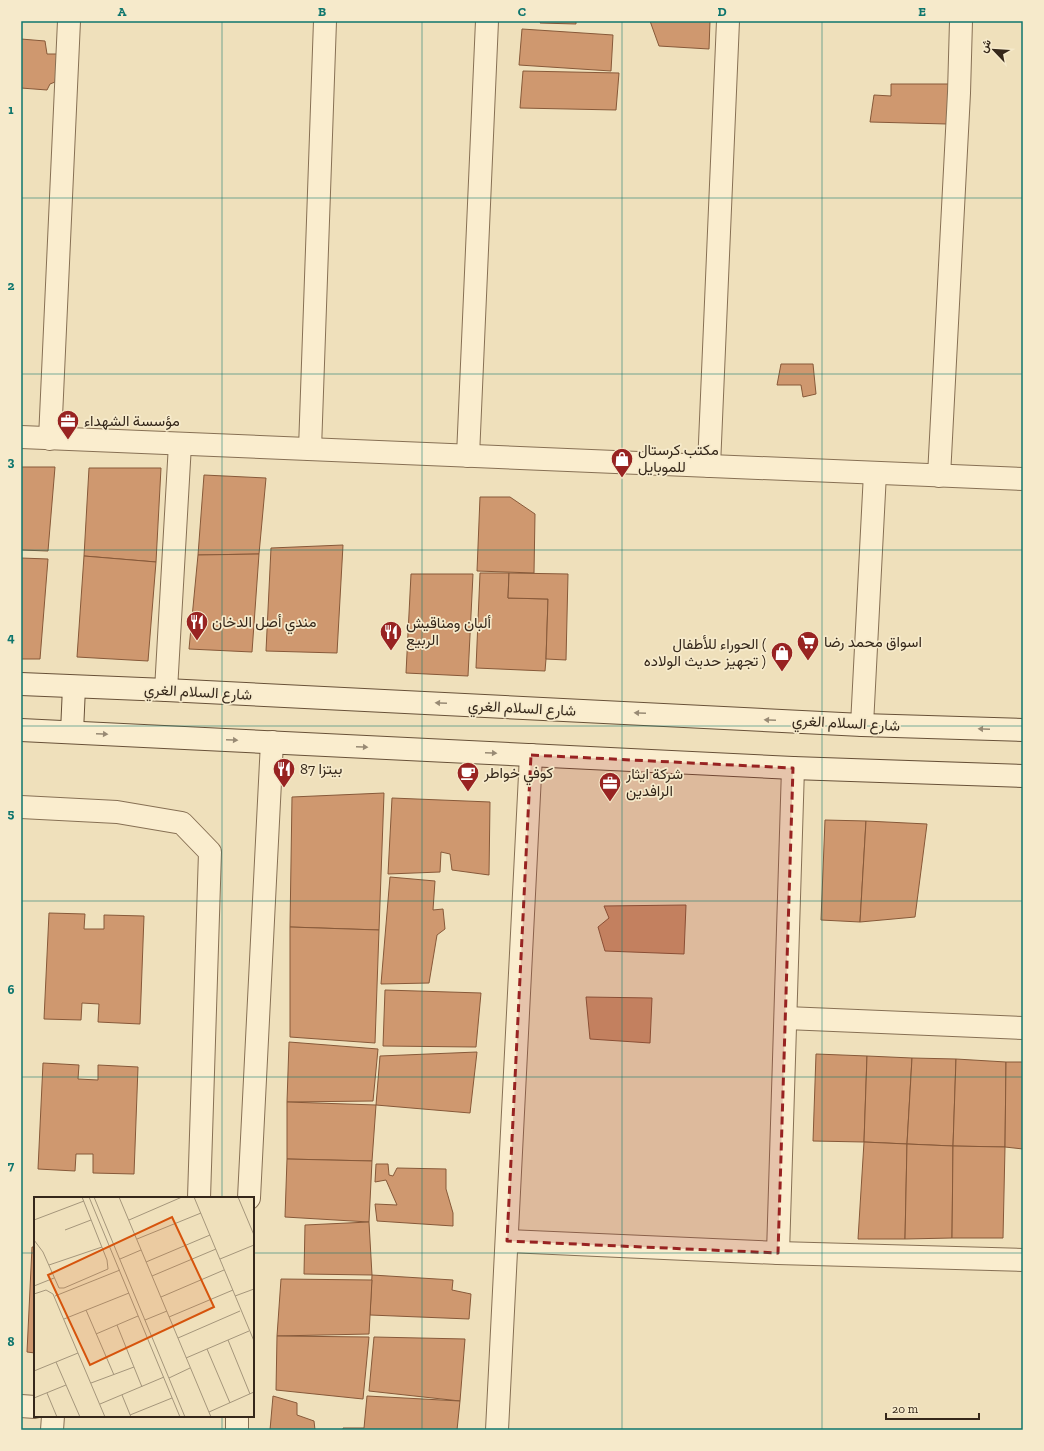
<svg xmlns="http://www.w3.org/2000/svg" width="1044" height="1451" font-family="'Zilla Slab',Vazirmatn,serif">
<rect width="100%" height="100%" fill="#efe0bb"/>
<g fill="#cf986f" stroke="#875939">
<path d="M 541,21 L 576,21 L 576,24 L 540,23 Z"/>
<path d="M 650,21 L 710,21 L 709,49 L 659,46 Z"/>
<path d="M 522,29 L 613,35 L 611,71 L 519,65 Z"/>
<path d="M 21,39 L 45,41 L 47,54 L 58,54 L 55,82 L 50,84 L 47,90 L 21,88 Z"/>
<path d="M 523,71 L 619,73 L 616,110 L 520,108 Z"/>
<path d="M 891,84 L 949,84 L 947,124 L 870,122 L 874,95 L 891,96 Z"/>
<path d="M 781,364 L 813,364 L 816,394 L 803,397 L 801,385 L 777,385 Z"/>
<path d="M 21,467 L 55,467 L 48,551 L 21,550 Z"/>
<path d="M 89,468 L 161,468 L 156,562 L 84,556 Z"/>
<path d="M 204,475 L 266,478 L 259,554 L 198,555 Z"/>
<path d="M 480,497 L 510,497 L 535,514 L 534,573 L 477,571 Z"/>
<path d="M 343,545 L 337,653 L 266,651 L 271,548 Z"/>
<path d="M 259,554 L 252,652 L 189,649 L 198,555 Z"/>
<path d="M 84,556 L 156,562 L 148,661 L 77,657 Z"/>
<path d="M 21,558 L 48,559 L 40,659 L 21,659 Z"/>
<path d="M 480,573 L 509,573 L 508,598 L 548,599 L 546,659 L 545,671 L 476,668 Z"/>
<path d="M 509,573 L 568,574 L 566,660 L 546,659 L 548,599 L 508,598 Z"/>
<path d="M 411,574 L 473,574 L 468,676 L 406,673 Z"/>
<path d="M 384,793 L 379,930 L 290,927 L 292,797 Z"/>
<path d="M 392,798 L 490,802 L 489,875 L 452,870 L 450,854 L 441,852 L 440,872 L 388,874 Z"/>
<path d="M 825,820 L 866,821 L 860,922 L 821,920 Z"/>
<path d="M 866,821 L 927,824 L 915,917 L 860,922 Z"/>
<path d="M 390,877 L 435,881 L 433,910 L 443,909 L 445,929 L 437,935 L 429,983 L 381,984 Z"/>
<path d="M 686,905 L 684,954 L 605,951 L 598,927 L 609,918 L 604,906 Z"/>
<path d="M 49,913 L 85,914 L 84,929 L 104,929 L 104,915 L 144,916 L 140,1024 L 98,1022 L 99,1004 L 82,1003 L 81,1020 L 44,1019 Z"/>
<path d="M 290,927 L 379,930 L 375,1043 L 290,1037 Z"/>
<path d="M 385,990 L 481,993 L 476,1047 L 383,1046 Z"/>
<path d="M 586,997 L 652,998 L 650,1043 L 590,1039 Z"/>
<path d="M 289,1042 L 378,1049 L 373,1101 L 287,1102 Z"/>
<path d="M 477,1052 L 470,1113 L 376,1105 L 380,1056 Z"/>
<path d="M 816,1054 L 867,1056 L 864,1142 L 813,1141 Z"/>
<path d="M 867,1056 L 912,1058 L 907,1144 L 864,1142 Z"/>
<path d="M 912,1058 L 956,1059 L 953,1146 L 907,1144 Z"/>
<path d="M 956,1059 L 1006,1062 L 1005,1147 L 953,1146 Z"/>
<path d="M 1006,1062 L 1023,1062 L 1023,1149 L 1005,1147 Z"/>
<path d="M 43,1063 L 79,1065 L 78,1079 L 98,1080 L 98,1065 L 138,1067 L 134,1174 L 93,1173 L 93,1154 L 76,1154 L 75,1171 L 38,1169 Z"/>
<path d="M 287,1102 L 376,1105 L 372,1161 L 287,1159 Z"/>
<path d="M 864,1142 L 907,1144 L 905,1239 L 858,1239 Z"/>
<path d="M 907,1144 L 953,1146 L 952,1238 L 905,1239 Z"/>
<path d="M 953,1146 L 1005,1147 L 1003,1238 L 952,1238 Z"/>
<path d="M 287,1159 L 372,1161 L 369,1222 L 285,1217 Z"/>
<path d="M 376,1164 L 388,1164 L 389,1175 L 393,1176 L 397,1168 L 446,1169 L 446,1189 L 453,1213 L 453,1226 L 377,1221 L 375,1204 L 397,1205 L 386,1180 L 375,1182 Z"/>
<path d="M 369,1222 L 372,1275 L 304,1274 L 305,1225 Z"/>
<path d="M 32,1247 L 35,1247 L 35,1353 L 27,1352 Z"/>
<path d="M 372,1275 L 453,1280 L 452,1290 L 471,1294 L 469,1319 L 370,1315 Z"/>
<path d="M 281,1279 L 372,1280 L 369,1334 L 277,1336 Z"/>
<path d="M 277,1336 L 369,1337 L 363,1399 L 276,1390 Z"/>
<path d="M 374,1337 L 465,1339 L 460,1401 L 369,1391 Z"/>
<path d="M 273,1396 L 297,1403 L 297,1415 L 314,1421 L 315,1430 L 270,1430 Z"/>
<path d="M 367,1396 L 460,1401 L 457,1430 L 343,1430 L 343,1428 L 364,1428 Z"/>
</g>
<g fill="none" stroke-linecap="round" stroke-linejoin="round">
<g stroke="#877054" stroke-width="24">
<g id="street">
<path d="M 21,437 L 1023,479"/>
<path d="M 50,439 L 69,21"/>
<path d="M 310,449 L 325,21"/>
<path d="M 468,456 L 487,21"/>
<path d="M 709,466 L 728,21"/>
<path d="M 939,476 L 959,93 L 961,21"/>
<path d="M 166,690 L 180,444"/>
<path d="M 862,725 L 875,473"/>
<path d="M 21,807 L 117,812 L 182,823 L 210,852 L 199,1198"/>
<path d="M 786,1018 L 1023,1028"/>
<path d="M 249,1198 L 272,742"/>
<path d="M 507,1241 L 778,1253 L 1023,1260"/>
<path d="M 778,1253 L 793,768"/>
<path d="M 21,1406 L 35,1407"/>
<path d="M 52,1430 L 53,1416"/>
<path d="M 237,1430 L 237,1416"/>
<path d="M 497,1430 L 531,755"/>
</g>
</g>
<g stroke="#685138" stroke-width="24">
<g id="secondary">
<path d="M 21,684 L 166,690 L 862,725 L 1023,730"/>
<path d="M 21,730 L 793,768 L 1023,776"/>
<path d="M 72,732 L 74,687"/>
</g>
</g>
<use href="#street" stroke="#faedce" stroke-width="22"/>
<use href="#secondary" stroke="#faedce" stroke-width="22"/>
</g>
<defs><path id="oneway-solid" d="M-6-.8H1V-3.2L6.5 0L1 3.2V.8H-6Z"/></defs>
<g fill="#988a74">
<use href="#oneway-solid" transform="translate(441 703) rotate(-177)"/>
<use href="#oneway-solid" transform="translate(640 713) rotate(-177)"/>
<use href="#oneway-solid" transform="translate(770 720) rotate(-177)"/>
<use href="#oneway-solid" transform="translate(984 729) rotate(-178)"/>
<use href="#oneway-solid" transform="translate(102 734) rotate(3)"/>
<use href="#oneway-solid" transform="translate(232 740) rotate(3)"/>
<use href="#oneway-solid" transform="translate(362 747) rotate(3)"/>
<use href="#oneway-solid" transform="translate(491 753) rotate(3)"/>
</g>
<path fill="#982322" fill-opacity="0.2" stroke="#982322" stroke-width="3" stroke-dasharray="8 5" stroke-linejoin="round" d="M 531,755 L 793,768 L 778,1253 L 507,1241 Z"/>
<path fill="none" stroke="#0f766e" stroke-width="1" stroke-opacity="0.55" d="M 222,21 L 222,1198M 422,21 L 422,1430M 622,21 L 622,1430M 822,21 L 822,1430M 21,198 L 1023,198M 21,374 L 1023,374M 21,550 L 1023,550M 21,726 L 1023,726M 21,901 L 1023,901M 21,1077 L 1023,1077M 21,1253 L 35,1253M 253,1253 L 1023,1253M 222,1416 L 222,1430"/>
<defs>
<g id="office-pin" transform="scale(1.15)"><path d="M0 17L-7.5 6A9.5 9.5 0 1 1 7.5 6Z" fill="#982322" stroke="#f6eacb"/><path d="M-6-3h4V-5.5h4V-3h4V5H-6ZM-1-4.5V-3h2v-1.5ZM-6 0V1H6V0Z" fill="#fff"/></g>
<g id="shop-pin" transform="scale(1.15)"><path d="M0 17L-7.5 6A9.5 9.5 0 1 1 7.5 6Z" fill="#982322" stroke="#f6eacb"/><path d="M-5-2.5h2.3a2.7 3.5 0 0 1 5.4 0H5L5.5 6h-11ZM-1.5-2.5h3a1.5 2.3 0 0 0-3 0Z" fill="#fff"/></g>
<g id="restaurant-pin" transform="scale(1.15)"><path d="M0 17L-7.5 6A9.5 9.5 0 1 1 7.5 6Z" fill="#982322" stroke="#f6eacb"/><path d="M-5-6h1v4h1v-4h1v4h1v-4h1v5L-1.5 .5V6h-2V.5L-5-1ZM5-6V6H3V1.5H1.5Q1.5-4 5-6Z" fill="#fff"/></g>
<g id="supermarket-pin" transform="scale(1.15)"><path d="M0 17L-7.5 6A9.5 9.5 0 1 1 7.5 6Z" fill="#982322" stroke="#f6eacb"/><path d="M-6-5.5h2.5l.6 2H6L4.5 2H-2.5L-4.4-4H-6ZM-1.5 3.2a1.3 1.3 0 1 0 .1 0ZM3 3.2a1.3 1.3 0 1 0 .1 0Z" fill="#fff"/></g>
<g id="cafe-pin" transform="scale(1.15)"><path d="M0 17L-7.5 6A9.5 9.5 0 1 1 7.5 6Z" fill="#982322" stroke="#f6eacb"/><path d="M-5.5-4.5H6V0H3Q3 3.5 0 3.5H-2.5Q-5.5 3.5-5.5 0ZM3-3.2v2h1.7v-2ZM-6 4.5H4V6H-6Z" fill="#fff"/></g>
</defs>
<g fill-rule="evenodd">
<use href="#office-pin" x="68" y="421"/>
<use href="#shop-pin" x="622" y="459"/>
<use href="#restaurant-pin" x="197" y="622"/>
<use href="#restaurant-pin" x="391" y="632"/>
<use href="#supermarket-pin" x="808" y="642"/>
<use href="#shop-pin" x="782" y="653"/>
<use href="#restaurant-pin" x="284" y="769"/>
<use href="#cafe-pin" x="468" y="773"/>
<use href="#office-pin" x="610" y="783"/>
</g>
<g text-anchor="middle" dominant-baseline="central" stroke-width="3.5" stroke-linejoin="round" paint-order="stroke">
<g font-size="15" fill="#35271a" stroke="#f6eacb" text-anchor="start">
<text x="84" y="421">مؤسسة الشهداء</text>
<text x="638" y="450">مكتب كرستال<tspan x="638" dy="17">للموبايل</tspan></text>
<text x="212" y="622">مندي أصل الدخان</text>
<text x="406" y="623">ألبان ومناقيش<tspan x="406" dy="17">الربيع</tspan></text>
<text x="824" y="642">اسواق محمد رضا</text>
<text x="766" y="644" text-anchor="end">الحوراء للأطفال (<tspan x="766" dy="17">تجهيز حديث الولاده )</tspan></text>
<text x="300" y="769">بيتزا 87</text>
<text x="484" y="773">كوفي خواطر</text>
<text x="626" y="774">شركة ايثار<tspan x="626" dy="17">الرافدين</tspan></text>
</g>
<g font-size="15" fill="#35271a" stroke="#f6eacb">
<text transform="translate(198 692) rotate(3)">شارع السلام الغري</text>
<text transform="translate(522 708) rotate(3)">شارع السلام الغري</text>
<text transform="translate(846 723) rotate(3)">شارع السلام الغري</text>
</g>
</g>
<g transform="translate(34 1197)">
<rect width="220" height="220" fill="#efe0bb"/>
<path fill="none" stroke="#a5967b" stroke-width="1" d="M 55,0 L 146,220M 60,0 L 151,220M 85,0 L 177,220M 160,0 L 220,144M 204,0 L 220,38M 0,23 L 50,4M 95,23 L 148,0M 31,33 L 57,23M 103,42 L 167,16M 0,43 L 9,55 L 25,91 L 30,91 L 74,72 L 73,63 L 48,0M 86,62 L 107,53M 186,62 L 220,48M 112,65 L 176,38M 15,68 L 68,50M 118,79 L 182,52M 0,89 L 20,81M 0,97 L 12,93 L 19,97 L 71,220M 21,99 L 86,73M 201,99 L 220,92M 127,100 L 190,73M 52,113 L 80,178M 135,120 L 199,93M 30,122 L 95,96M 111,123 L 133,114M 83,128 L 108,190M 62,137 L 104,119M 144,141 L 206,114M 194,143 L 216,197M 173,152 L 196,206M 152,161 L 215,134M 22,165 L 46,220M 0,174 L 44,156M 135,181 L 156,171M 57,186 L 100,170M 13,196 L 23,220M 88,198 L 97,220M 0,201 L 32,188M 66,207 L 130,180M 175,215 L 220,195M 96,218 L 138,201"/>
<path fill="#d6540d" fill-opacity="0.15" stroke="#d6540d" stroke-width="2" d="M 138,20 L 180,110 L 56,168 L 14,78 Z"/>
<rect width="220" height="220" fill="none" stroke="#35271a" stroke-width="2"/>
</g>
<rect width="1044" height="1451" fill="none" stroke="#f6eacb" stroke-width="44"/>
<g transform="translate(994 50) rotate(295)" stroke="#f6eacb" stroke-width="3" paint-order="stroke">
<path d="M0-3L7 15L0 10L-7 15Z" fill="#35271a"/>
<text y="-6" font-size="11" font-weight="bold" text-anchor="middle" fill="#35271a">ش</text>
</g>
<path d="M886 1413v6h93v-6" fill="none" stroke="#35271a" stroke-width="2"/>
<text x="892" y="1413" font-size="12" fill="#35271a" stroke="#f6eacb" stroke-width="3" paint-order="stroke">20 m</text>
<rect x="22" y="22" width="1000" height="1407" fill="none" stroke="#0f766e" stroke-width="1.5"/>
<g font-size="13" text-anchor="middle" font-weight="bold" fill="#0f766e">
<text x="122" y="16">A</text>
<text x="322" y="16">B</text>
<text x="522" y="16">C</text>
<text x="722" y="16">D</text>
<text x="922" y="16">E</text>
<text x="11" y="114">1</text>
<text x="11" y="290">2</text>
<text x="11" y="466">3</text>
<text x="11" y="642">4</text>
<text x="11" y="818">5</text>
<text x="11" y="994">6</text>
<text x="11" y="1170">7</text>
<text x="11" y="1346">8</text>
</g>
</svg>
